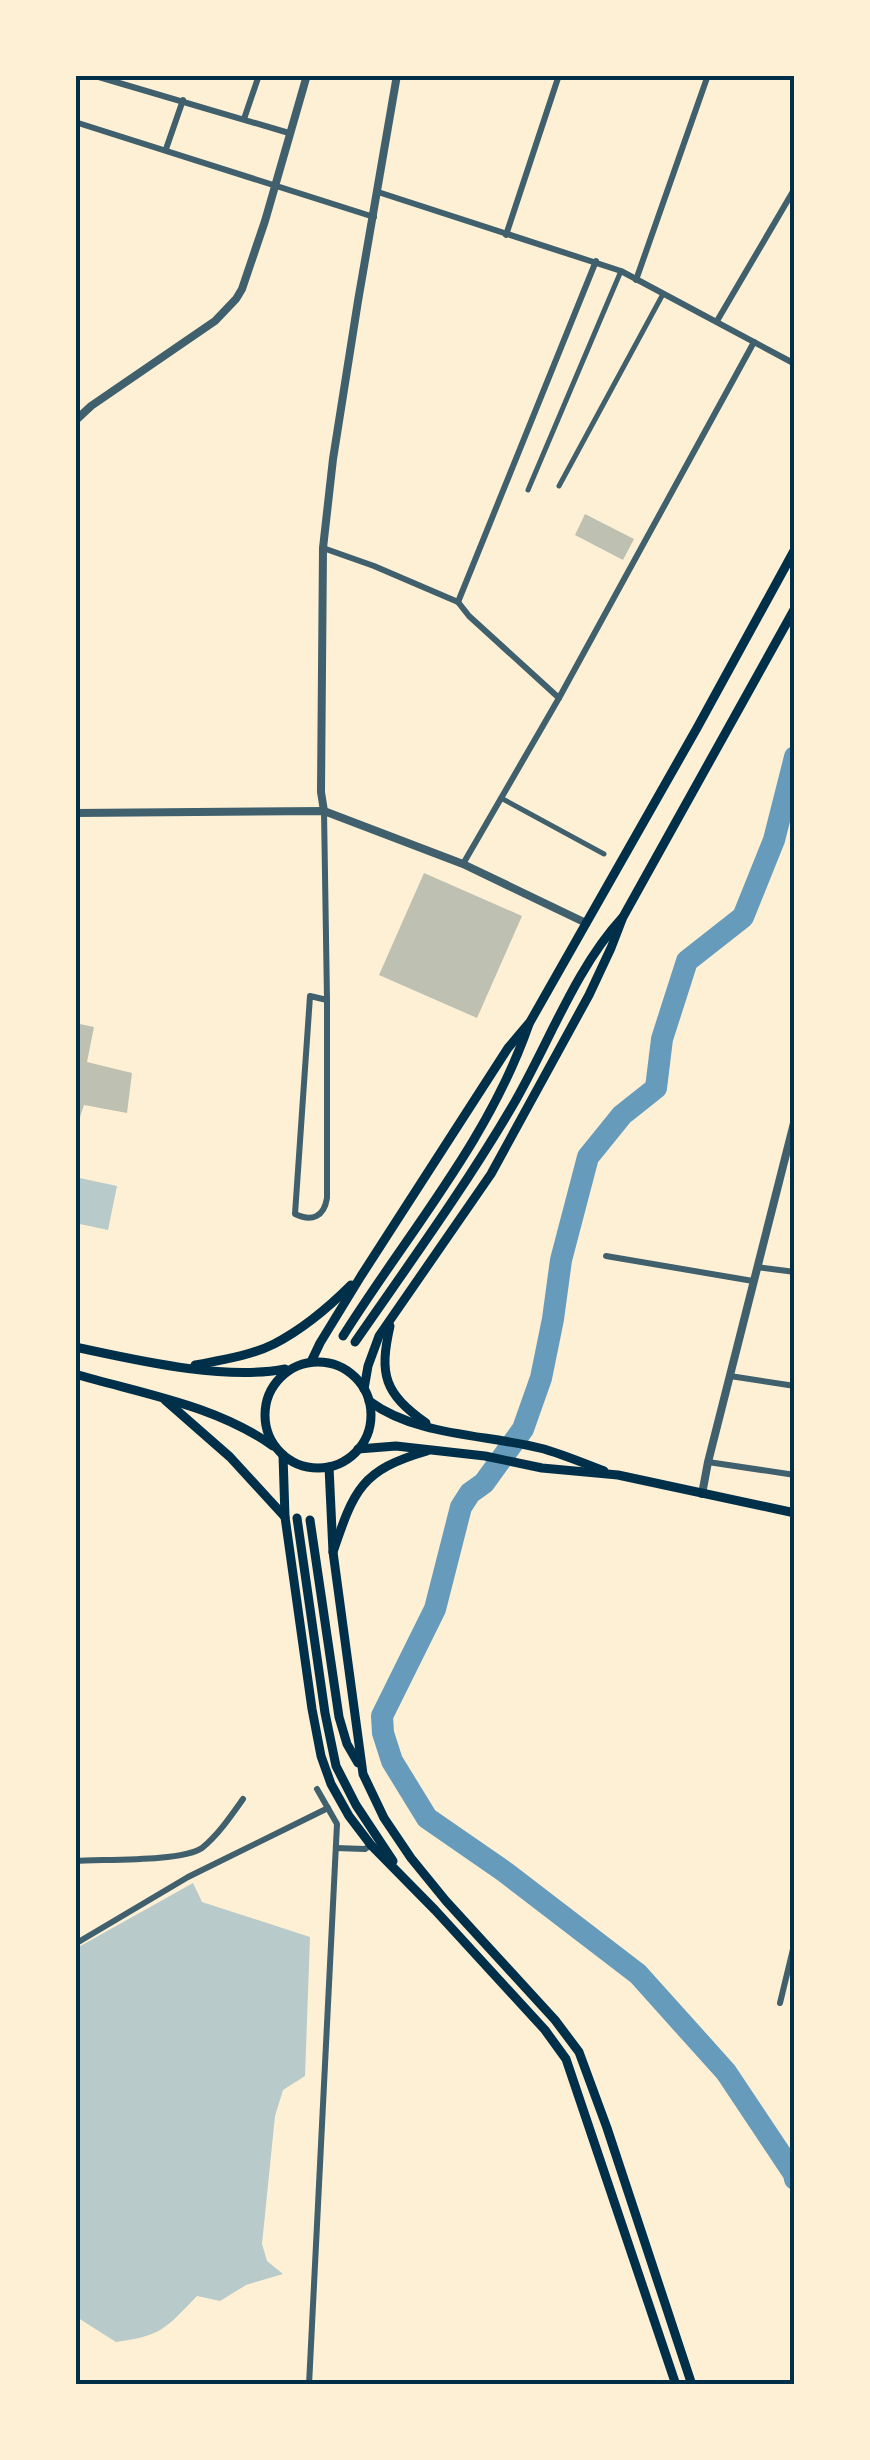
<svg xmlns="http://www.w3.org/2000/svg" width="870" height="2460" font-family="'Varela Round',sans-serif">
<rect width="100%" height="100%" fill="#fdf0d5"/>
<g fill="#b9caca">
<path d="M 75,1177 L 117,1186 L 108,1230 L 75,1223 Z"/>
<path d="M 193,1883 L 202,1902 L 310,1937 L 305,2076 L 283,2090 L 275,2116 L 262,2244 L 267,2261 L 283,2274 L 246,2285 L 220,2301 L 197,2296 C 166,2328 162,2336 116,2342 L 75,2316 L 75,1949 Z"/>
</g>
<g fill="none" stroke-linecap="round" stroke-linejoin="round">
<path stroke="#669bbc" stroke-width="22" d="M 795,757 L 774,840 L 743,917 L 687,961 L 662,1039 L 656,1088 L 622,1115 L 588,1157 L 561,1260 L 553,1319 L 541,1378 L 523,1429 L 484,1483 L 470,1493 L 461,1507 L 435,1609 L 382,1716 L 383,1733 L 392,1761 L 427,1818 L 505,1872 L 638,1974 L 726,2072 L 794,2174 L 795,2179"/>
</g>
<g fill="#bec0b2">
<path d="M 585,514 L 634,539 L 623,560 L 575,535 Z"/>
<path d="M 424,873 L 522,916 L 477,1018 L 379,975 Z"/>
<path d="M 75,1023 L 94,1027 L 87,1062 L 132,1073 L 127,1113 L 84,1105 L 80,1117 L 75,1116 Z"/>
</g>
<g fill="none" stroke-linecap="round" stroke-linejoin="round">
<g stroke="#3f606c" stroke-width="5">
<path d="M 559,486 L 663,294"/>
<path d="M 528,490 L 621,271"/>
<path d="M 501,798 L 604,854"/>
</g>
<g stroke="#3f606c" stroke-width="6">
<path d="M 92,75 L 289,133"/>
<path d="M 75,77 L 76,75"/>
<path d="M 244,119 L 259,75"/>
<path d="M 75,122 L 374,217"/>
<path d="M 166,149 L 183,100"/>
<path d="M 378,192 L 621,271 L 795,364"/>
<path d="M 506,235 L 559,75"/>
<path d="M 636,280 L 708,75"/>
<path d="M 717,321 L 795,188"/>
<path d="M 323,548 L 374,566 L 458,602 L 469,616 L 559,698"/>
<path d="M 458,602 L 596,261"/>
<path d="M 324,811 L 327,1000 L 327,1198 C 324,1217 312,1222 295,1214 L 310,996 L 327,1000"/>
<path d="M 463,864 L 559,698 L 754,342"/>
<path d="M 606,1256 L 753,1281"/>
<path d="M 757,1267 L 795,1272"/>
<path d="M 730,1376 L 795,1386"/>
<path d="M 708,1462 L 795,1475"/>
<path d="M 336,1848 L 365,1849 L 371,1845"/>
<path d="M 75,1861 C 103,1859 181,1862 202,1848 C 218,1835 231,1816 243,1799"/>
<path d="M 75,1944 L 188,1877 L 328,1808"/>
<path d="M 780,2003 L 795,1941"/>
<path d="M 75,2382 L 81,2385"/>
<path d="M 309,2385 L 337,1824 L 317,1789"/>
</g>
<g stroke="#3f606c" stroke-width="8">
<path d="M 75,421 L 91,406 L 215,321 L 236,299 L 242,289 L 265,221 L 307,75"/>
<path d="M 324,811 L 321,792 L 323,548 L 333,459 L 358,301 L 397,75"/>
<path d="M 75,813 L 324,811 L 463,864 L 586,923"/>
<path d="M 702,1494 L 708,1462 L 795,1119"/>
</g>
<g stroke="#003049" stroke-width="9">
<path d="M 343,1336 C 407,1234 489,1140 529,1024"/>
<path d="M 355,1342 C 409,1264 465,1187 513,1105 C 548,1045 575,969 622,918"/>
<path d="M 283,1455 L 285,1517 L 312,1709 L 321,1756 L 331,1784 L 349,1816 L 371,1845 L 435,1910 L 545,2030 L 566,2059 L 676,2385"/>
<path d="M 329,1467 L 333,1552 L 363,1774 L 384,1818 L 411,1858 L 446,1901 L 555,2020 L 579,2052 L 607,2128 L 692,2385"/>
<path d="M 297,1518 L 325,1713 L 336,1766 L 356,1805 L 393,1861"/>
<path d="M 310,1520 L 339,1717 L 347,1744 L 358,1763"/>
</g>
<g stroke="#003049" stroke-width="9">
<path d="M 390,1326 C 379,1375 384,1393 426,1423"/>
<path d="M 75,1347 C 136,1360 224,1381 285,1369"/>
<circle cx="318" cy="1415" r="53"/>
<path d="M 311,1362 L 320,1343 L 361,1276 L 508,1048 L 530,1022 L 697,728 L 795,549"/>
<path d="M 195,1365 C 221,1360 250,1356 274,1344 C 303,1329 328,1308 351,1285"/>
<path d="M 75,1374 C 143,1394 215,1405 273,1446"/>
<path d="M 364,1389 L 368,1366 L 379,1336 L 491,1174 L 589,995 L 611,948 L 623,917 L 795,608"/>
<path d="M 165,1400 L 230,1457 L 285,1517"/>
<path d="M 369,1401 C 418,1437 486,1434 544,1449 C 564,1455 584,1463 604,1471"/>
<path d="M 358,1449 L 396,1446 L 485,1456 L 542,1468 L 618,1475 L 795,1513"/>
<path d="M 333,1552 C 354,1490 361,1470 427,1451"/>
</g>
</g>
<rect width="870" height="2460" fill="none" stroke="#fdf0d5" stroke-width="155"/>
<rect x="78" y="78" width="714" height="2304" fill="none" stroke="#003049" stroke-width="4"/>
</svg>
